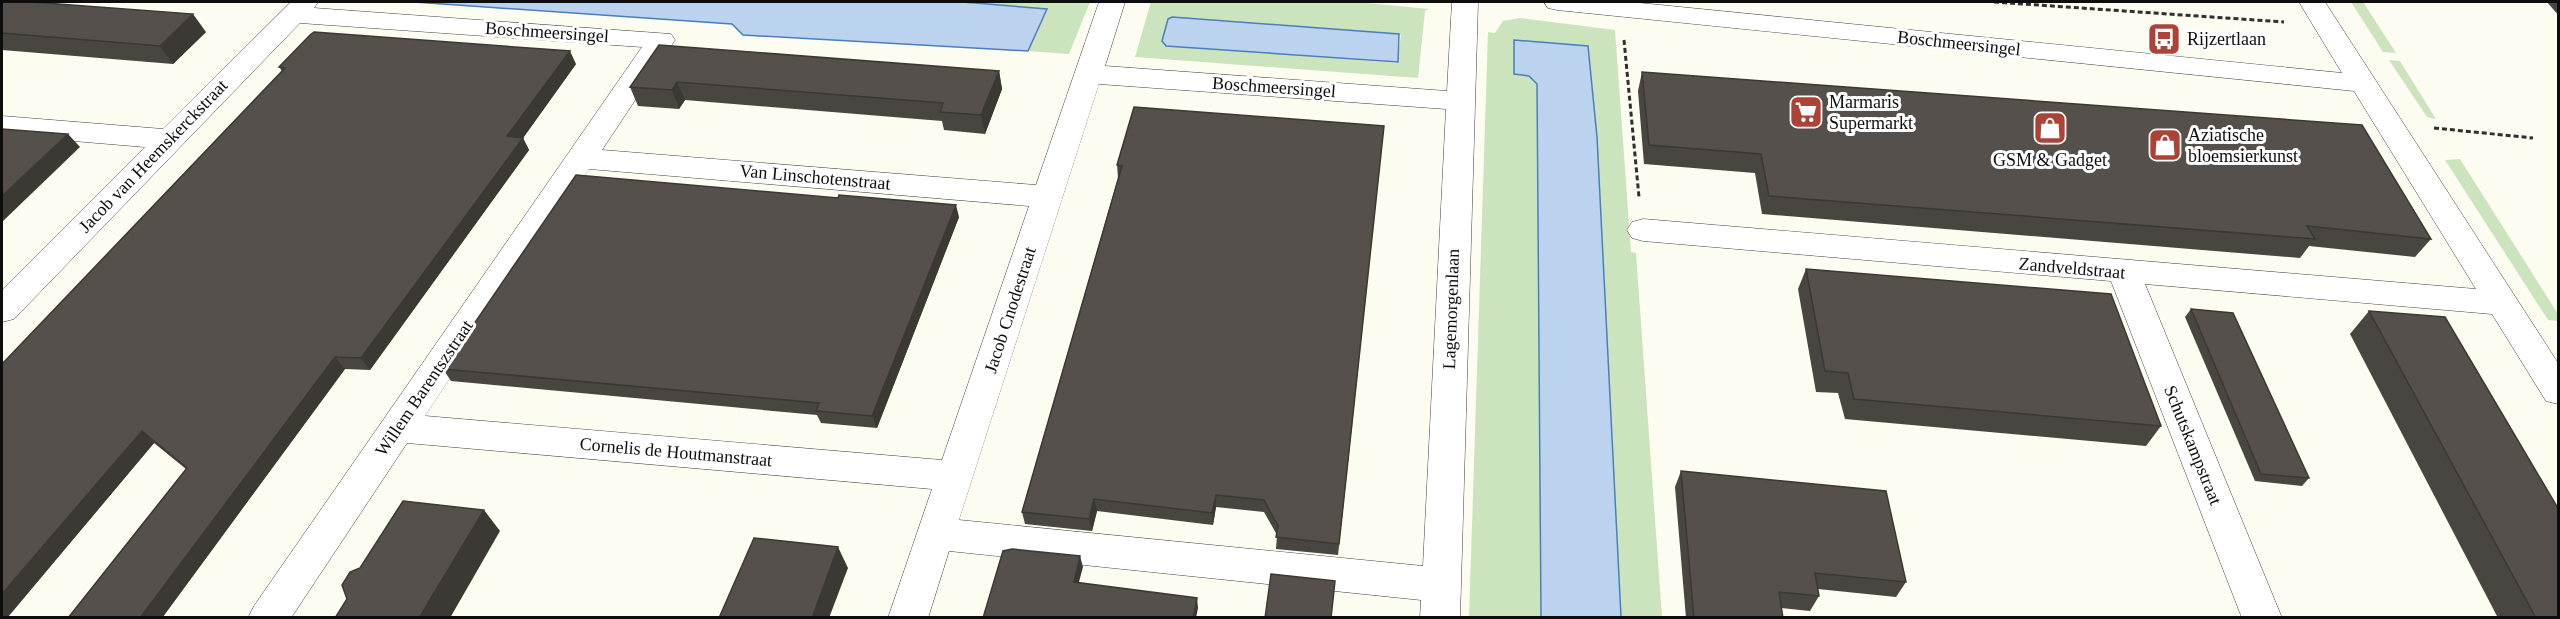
<svg xmlns="http://www.w3.org/2000/svg" width="2560" height="619" font-family="Georgia,serif">
<rect width="100%" height="100%" fill="#fdfcf0"/>
<g fill="#cbe4bd" fill-rule="evenodd">
<path d="M 962,2 L 1090,2 L 1069,54 L 1028,51 L 1047,9 Z"/>
<path d="M 1151,2 L 1357,2 L 1429,9 L 1425,11 L 1418,78 L 1135,57 ZM 1401,35 L 1397,63 L 1162,44 Z"/>
<path d="M 2351,2 L 2363,2 L 2396,53 L 2383,52 Z"/>
<path d="M 1520,18 L 1615,30 L 1631,252 L 1636,253 L 1662,617 L 1621,617 L 1597,137 L 1514,40 L 1514,74 L 1529,76 L 1537,84 L 1541,617 L 1469,618 L 1488,32 L 1495,33 L 1503,21 Z"/>
<path d="M 2389,60 L 2400,61 L 2436,119 L 2427,117 Z"/>
<path d="M 2460,159 L 2558,314 L 2558,321 L 2548,320 L 2445,160 Z"/>
</g>
<g fill="#bbd3ee" stroke="#4b7ebc" stroke-width="1.5">
<path d="M 414,2 L 962,2 L 1047,9 L 1028,51 L 743,35 L 732,24 Z"/>
<path d="M 1172,17 L 1399,34 L 1398,62 L 1166,46 L 1162,41 L 1168,19 Z"/>
<path d="M 1514,40 L 1588,46 L 1597,137 L 1621,617 L 1541,617 L 1537,84 L 1529,76 L 1514,74 Z"/>
</g>
<g fill="none" stroke-linecap="round" stroke-linejoin="round">
<g stroke="#404040" stroke-width="1">
<g id="street">
<path d="M 291,2 L 318,2 L 314,8 L 671,34 L 675,40 L 602,150 L 1036,185 L 1099,2 L 1125,2 L 1105,66 L 1447,91 L 1452,2 L 1478,2 L 1460,618 L 1420,618 L 1421,600 L 949,551 L 928,618 L 888,618 L 932,489 L 407,443 L 291,618 L 248,618 L 254,606 L 642,47 L 300,23 L 14,319 L 2,322 L 2,290 L 145,147 L 2,135 L 2,116 L 163,129 ZM 1099,84 L 1446,109 L 1423,566 L 959,520 ZM 589,169 L 1029,206 L 942,460 L 425,416 Z"/>
<path d="M 1544,2 L 1630,2 L 2342,73 L 2299,2 L 2325,2 L 2558,363 L 2558,404 L 2546,401 L 2492,314 L 2145,284 L 2282,618 L 2242,618 L 2111,281 L 1643,241 L 1632,238 L 1627,230 L 1632,222 L 1643,219 L 2476,289 L 2354,91 L 1557,10 L 1548,8 Z"/>
</g>
</g>
<g stroke="#2f2f2f" stroke-width="3" stroke-dasharray="5 3" stroke-linecap="butt">
<path d="M 1994,2 L 2284,22"/>
<path d="M 1624,40 L 1639,197"/>
<path d="M 2434,128 L 2533,138"/>
</g>
<use href="#street" fill="#fff" fill-rule="evenodd"/>
</g>
<g fill="#494540">
<path d="M 2,2 L 206,32 L 173,64 L 2,50 Z"/>
<path d="M 2547,2 L 2559,2 L 2559,16 Z"/>
<path d="M 659,45 L 999,71 L 1002,89 L 985,134 L 944,130 L 942,121 L 685,100 L 679,109 L 638,106 L 630,87 Z"/>
<path d="M 576,64 L 523,138 L 529,150 L 370,370 L 345,369 L 162,618 L 68,618 L 186,469 L 154,443 L 7,618 L 38,327 L 282,71 L 279,67 Z"/>
<path d="M 1642,72 L 2431,239 L 2415,257 L 2309,246 L 2300,258 L 1762,214 L 1755,173 L 1644,164 L 1638,91 Z"/>
<path d="M 1384,126 L 1338,555 L 1276,549 L 1277,535 L 1264,512 L 1216,507 L 1213,525 L 1097,511 L 1092,531 L 1025,524 L 1022,512 L 1118,178 L 1117,165 Z"/>
<path d="M 959,217 L 877,428 L 821,423 L 817,415 L 451,381 L 443,369 Z"/>
<path d="M 1806,269 L 2161,426 L 2146,446 L 1845,419 L 1838,393 L 1816,392 L 1798,289 Z"/>
<path d="M 2191,309 L 2309,478 L 2302,486 L 2255,481 L 2185,317 Z"/>
<path d="M 2369,311 L 2559,618 L 2498,618 L 2350,334 Z"/>
<path d="M 1681,471 L 1906,582 L 1896,597 L 1818,589 L 1819,596 L 1810,611 L 1781,608 L 1783,618 L 1686,618 L 1675,487 Z"/>
</g>
<g fill="#3c3834">
<path d="M 193,14 L 206,32 L 173,64 L 160,46 Z"/>
<path d="M 570,51 L 576,64 L 523,138 L 529,150 L 370,370 L 361,358 L 507,136 Z"/>
<path d="M 999,71 L 1002,89 L 985,134 L 981,115 Z"/>
<path d="M 677,82 L 685,100 L 679,109 L 672,90 Z"/>
<path d="M 68,134 L 80,147 L 2,222 L 2,196 Z"/>
<path d="M 1383,139 L 1338,555 L 1339,544 Z"/>
<path d="M 956,205 L 959,217 L 877,428 L 872,416 Z"/>
<path d="M 335,357 L 345,369 L 162,618 L 140,618 Z"/>
<path d="M 142,431 L 154,443 L 7,618 L 2,618 L 2,594 Z"/>
<path d="M 1216,495 L 1216,507 L 1213,525 L 1212,513 Z"/>
<path d="M 1094,499 L 1097,511 L 1092,531 L 1089,519 Z"/>
<path d="M 484,510 L 500,531 L 450,618 L 419,618 Z"/>
<path d="M 838,547 L 848,568 L 829,618 L 812,618 Z"/>
<path d="M 1080,556 L 1083,567 L 1076,593 L 1074,582 Z"/>
<path d="M 1197,598 L 1198,608 L 1196,618 L 1193,618 Z"/>
</g>
<g fill="#55504b" stroke="#3c3834" stroke-width="1.5">
<path d="M 2,2 L 32,2 L 193,14 L 160,46 L 2,33 Z"/>
<path d="M 314,32 L 570,51 L 507,136 L 523,138 L 361,358 L 335,357 L 140,618 L 68,618 L 187,468 L 142,431 L 2,594 L 2,364 L 285,68 L 279,67 L 310,35 Z"/>
<path d="M 659,45 L 999,71 L 981,115 L 940,112 L 943,103 L 677,82 L 672,90 L 630,87 Z"/>
<path d="M 1642,72 L 2362,125 L 2431,239 L 2307,226 L 2315,239 L 1769,196 L 1761,154 L 1649,145 Z"/>
<path d="M 1134,107 L 1384,126 L 1339,544 L 1276,537 L 1278,526 L 1264,500 L 1216,495 L 1212,513 L 1094,499 L 1089,519 L 1022,512 L 1122,166 L 1117,165 Z"/>
<path d="M 2,129 L 68,134 L 2,196 Z"/>
<path d="M 576,175 L 838,198 L 839,195 L 956,205 L 872,416 L 816,411 L 819,403 L 443,369 Z"/>
<path d="M 1806,269 L 2111,294 L 2161,426 L 1854,399 L 1848,373 L 1825,371 Z"/>
<path d="M 2191,309 L 2233,313 L 2309,478 L 2261,474 Z"/>
<path d="M 2369,311 L 2445,317 L 2559,510 L 2559,618 L 2536,618 Z"/>
<path d="M 1681,471 L 1886,491 L 1906,582 L 1815,573 L 1819,596 L 1779,592 L 1783,618 L 1694,618 Z"/>
<path d="M 403,501 L 484,510 L 419,618 L 335,618 L 347,599 L 342,585 L 350,572 L 360,568 Z"/>
<path d="M 754,538 L 838,547 L 812,618 L 719,618 Z"/>
<path d="M 1012,549 L 1080,556 L 1074,582 L 1197,598 L 1193,618 L 983,618 L 1003,551 Z"/>
<path d="M 1271,574 L 1335,581 L 1331,618 L 1265,618 Z"/>
</g>
<defs>
<g id="bus-square" transform="scale(1.725)"><rect x="-9" y="-9" width="18" height="18" rx="4" fill="#ac4337" stroke="#fff"/><path d="M-5-6H5V4H4V6H2V4H-2V6H-4V4H-5ZM-3.5-4V0h7V-4ZM-3.5 1.2v1.5H-2V1.2ZM2 1.2v1.5H3.5V1.2Z" fill="#fff"/></g>
<g id="supermarket-square" transform="scale(1.725)"><rect x="-9" y="-9" width="18" height="18" rx="4" fill="#ac4337" stroke="#fff"/><path d="M-6-5.5h2.5l.6 2H6L4.5 2H-2.5L-4.4-4H-6ZM-1.5 3.2a1.3 1.3 0 1 0 .1 0ZM3 3.2a1.3 1.3 0 1 0 .1 0Z" fill="#fff"/></g>
<g id="shop-square" transform="scale(1.725)"><rect x="-9" y="-9" width="18" height="18" rx="4" fill="#ac4337" stroke="#fff"/><path d="M-5-2.5h2.3a2.7 3.5 0 0 1 5.4 0H5L5.5 6h-11ZM-1.5-2.5h3a1.5 2.3 0 0 0-3 0Z" fill="#fff"/></g>
</defs>
<g fill-rule="evenodd">
<use href="#bus-square" x="2164" y="39"/>
<use href="#supermarket-square" x="1806" y="112"/>
<use href="#shop-square" x="2050" y="128"/>
<use href="#shop-square" x="2165" y="145"/>
</g>
<g text-anchor="middle" dominant-baseline="central" stroke-width="6" stroke-linejoin="round" paint-order="stroke">
<g font-size="18" fill="#0d0d0d" stroke="#fff">
<text transform="translate(547 32) rotate(4)">Boschmeersingel</text>
<text transform="translate(1959 43) rotate(6)">Boschmeersingel</text>
<text transform="translate(1274 87) rotate(4)">Boschmeersingel</text>
<text transform="translate(153 156) rotate(-46)">Jacob van Heemskerckstraat</text>
<text transform="translate(815 177) rotate(5)">Van Linschotenstraat</text>
<text transform="translate(2072 268) rotate(5)">Zandveldstraat</text>
<text transform="translate(1451 309) rotate(-88)">Lagemorgenlaan</text>
<text transform="translate(1010 310) rotate(-72)">Jacob Cnodestraat</text>
<text transform="translate(424 388) rotate(-56)">Willem Barentszstraat</text>
<text transform="translate(2193 445) rotate(68)">Schutskampstraat</text>
<text transform="translate(676 452) rotate(5)">Cornelis de Houtmanstraat</text>
</g>
<g font-size="18" fill="#0d0d0d" stroke="#fff" text-anchor="start">
<text x="2187" y="39">Rijzertlaan</text>
<text x="1829" y="102">Marmaris<tspan x="1829" dy="21">Supermarkt</tspan></text>
<text x="2188" y="135">Aziatische<tspan x="2188" dy="21">bloemsierkunst</tspan></text>
<text x="2050" y="160" text-anchor="middle">GSM &amp; Gadget</text>
</g>
</g>
<rect width="2560" height="619" fill="none" stroke="#0d0d0d" stroke-width="6"/>
</svg>
